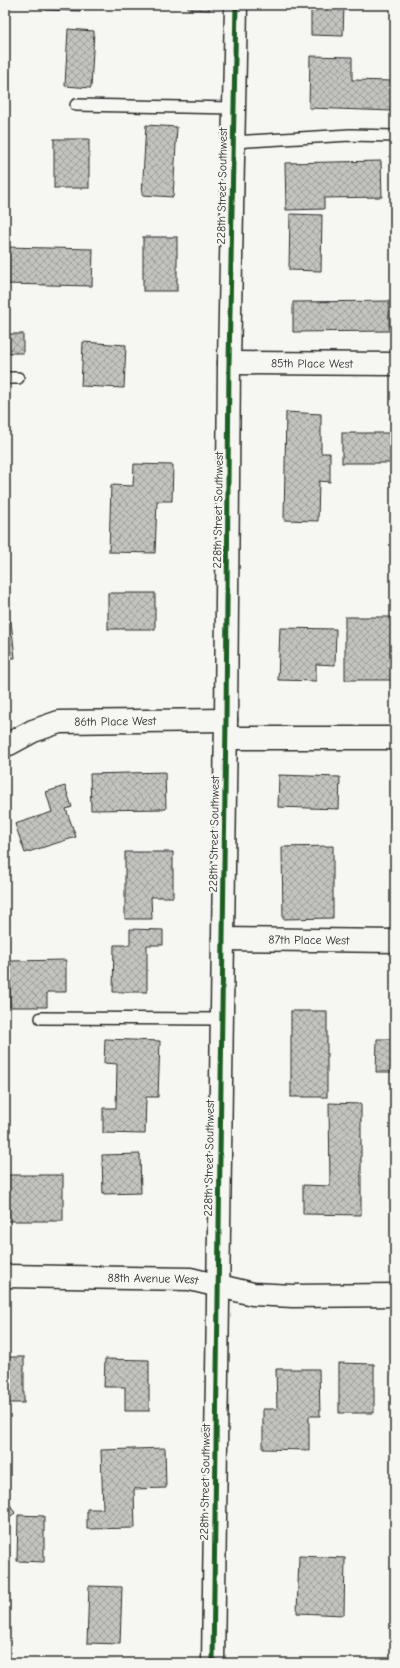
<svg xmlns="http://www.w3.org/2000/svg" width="400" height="1668" font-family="'Comic Neue',sans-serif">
<defs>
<pattern id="building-cross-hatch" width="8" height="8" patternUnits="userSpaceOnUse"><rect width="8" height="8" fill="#c3c3c0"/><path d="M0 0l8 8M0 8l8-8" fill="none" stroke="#9f9f9c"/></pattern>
</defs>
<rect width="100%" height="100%" fill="#f6f6f2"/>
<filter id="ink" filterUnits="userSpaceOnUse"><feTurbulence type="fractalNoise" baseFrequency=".025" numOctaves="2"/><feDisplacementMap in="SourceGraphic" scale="8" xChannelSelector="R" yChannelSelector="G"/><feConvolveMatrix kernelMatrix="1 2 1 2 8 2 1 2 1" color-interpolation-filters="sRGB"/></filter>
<g filter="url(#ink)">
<g fill="url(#building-cross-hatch)" stroke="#2b2b2b">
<path d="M 46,5 L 81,5 L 80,11 L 46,10 Z"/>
<path d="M 188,5 L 210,5 L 210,10 L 188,9 Z"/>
<path d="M 311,5 L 344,5 L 343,36 L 311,35 Z"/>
<path d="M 68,29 L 94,31 L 91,88 L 65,86 Z"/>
<path d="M 310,56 L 352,57 L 352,80 L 393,81 L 392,111 L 309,108 Z"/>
<path d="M 146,125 L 177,127 L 173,197 L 142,195 Z"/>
<rect x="54" y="139" width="35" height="49"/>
<path d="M 381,161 L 382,197 L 324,198 L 324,209 L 286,210 L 285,163 Z"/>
<path d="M 290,214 L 322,215 L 321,271 L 289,270 Z"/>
<rect x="143" y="237" width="34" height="54"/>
<path d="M 5,247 L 93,249 L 92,286 L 5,284 Z"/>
<path d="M 389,301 L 389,331 L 293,332 L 293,302 Z"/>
<rect x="5" y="334" width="18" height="19"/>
<path d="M 83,342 L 126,345 L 124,388 L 81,386 Z"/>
<path d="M 286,412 L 321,414 L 321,453 L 330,453 L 330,482 L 319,481 L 318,521 L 284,520 Z"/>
<rect x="342" y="433" width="53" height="30"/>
<path d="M 134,464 L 173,465 L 172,501 L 157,501 L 155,553 L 109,552 L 111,485 L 133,486 Z"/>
<rect x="108" y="593" width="47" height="36"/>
<rect x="345" y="617" width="50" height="63"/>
<path d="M 5,621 L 11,621 L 15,658 L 5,658 Z"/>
<path d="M 280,628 L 336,629 L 335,665 L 316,664 L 316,681 L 278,680 Z"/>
<path d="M 165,772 L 166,809 L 91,810 L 90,774 Z"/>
<path d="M 279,775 L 340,777 L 339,809 L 278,807 Z"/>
<path d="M 65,786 L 72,807 L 66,809 L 76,837 L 25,853 L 15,824 L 52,812 L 46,792 Z"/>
<path d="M 333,846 L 333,918 L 283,919 L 282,847 Z"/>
<path d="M 125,852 L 173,852 L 173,897 L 151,897 L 152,919 L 125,919 Z"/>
<path d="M 130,929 L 163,930 L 163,945 L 147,945 L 147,992 L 113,992 L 114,945 L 130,945 Z"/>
<path d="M 66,960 L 66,992 L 47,992 L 47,1007 L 10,1007 L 10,961 Z"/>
<rect x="291" y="1011" width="36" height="86"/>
<path d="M 105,1039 L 160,1041 L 158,1097 L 146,1097 L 145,1134 L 103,1133 L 103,1108 L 116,1108 L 117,1064 L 104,1063 Z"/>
<path d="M 377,1039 L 395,1039 L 395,1072 L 376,1072 Z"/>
<path d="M 329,1103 L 361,1104 L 361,1215 L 303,1214 L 303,1185 L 330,1186 Z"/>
<path d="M 140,1154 L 141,1193 L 103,1194 L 102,1155 Z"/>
<rect x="5" y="1175" width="58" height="46"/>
<path d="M 392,1342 L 395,1342 L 395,1376 L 393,1376 Z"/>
<rect x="5" y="1357" width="19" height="46"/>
<path d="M 105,1359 L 149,1360 L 149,1411 L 125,1411 L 125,1387 L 104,1387 Z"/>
<path d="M 339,1363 L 374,1364 L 374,1413 L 339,1413 Z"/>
<path d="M 276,1369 L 319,1369 L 320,1416 L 309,1416 L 309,1450 L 263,1449 L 263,1409 L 277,1409 Z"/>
<path d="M 165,1448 L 166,1488 L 134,1489 L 135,1528 L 87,1529 L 87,1509 L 103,1509 L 101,1450 Z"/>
<path d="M 5,1496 L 15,1513 L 5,1520 Z"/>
<path d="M 18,1515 L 44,1516 L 44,1562 L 17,1561 Z"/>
<path d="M 299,1556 L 345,1558 L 344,1615 L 297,1613 Z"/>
<path d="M 89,1586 L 122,1587 L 120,1644 L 87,1643 Z"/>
<path d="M 92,1660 L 135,1662 L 135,1663 L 92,1663 Z"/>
</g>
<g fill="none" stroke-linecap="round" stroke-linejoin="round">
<g stroke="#2b2b2b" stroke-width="14">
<g id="service">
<path d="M 76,105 L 234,108"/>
<path d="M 233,142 L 350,135 L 395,136"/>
<path d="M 5,378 L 18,378"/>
<path d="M 41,1018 L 221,1019"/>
</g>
</g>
<g stroke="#2b2b2b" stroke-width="25">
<g id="minor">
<path id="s1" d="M 229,363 L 395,364"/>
<path d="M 226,738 L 395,738"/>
<path id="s2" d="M 9,744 L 33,731 L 59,722 L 226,720"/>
<path id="s3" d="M 223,939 L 395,941"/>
</g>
</g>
<g stroke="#2b2b2b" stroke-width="25">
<g id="tertiary">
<path id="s4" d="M 5,1276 L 190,1279 L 253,1294 L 293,1296 L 395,1295"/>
<path d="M 213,1663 L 226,720 L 229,363 L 236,5"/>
</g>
</g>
<use href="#service" stroke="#f6f6f2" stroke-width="11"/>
<use href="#minor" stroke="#f6f6f2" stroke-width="22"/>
<use href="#tertiary" stroke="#f6f6f2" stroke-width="22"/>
<g stroke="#f6f6f2" stroke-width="8">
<path id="cycleway" d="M 213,1663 L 226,720 L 229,363 L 236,5"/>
</g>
<use href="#cycleway" stroke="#1b5e20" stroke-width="5"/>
</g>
</g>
<g text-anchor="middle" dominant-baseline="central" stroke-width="4" stroke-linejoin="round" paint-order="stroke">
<g font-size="12" fill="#2b2b2b" stroke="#f6f6f2">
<text transform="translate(222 186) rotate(-89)">228th Street Southwest</text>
<text stroke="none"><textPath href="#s1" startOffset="83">85th Place West</textPath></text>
<text transform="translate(218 510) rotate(-89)">228th Street Southwest</text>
<text stroke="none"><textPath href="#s2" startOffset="111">86th Place West</textPath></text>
<text transform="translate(214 834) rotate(-89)">228th Street Southwest</text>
<text stroke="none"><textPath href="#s3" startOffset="86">87th Place West</textPath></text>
<text transform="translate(209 1158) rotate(-89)">228th Street Southwest</text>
<text stroke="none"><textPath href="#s4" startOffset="148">88th Avenue West</textPath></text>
<text transform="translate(205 1482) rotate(-89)">228th Street Southwest</text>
</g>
</g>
<rect width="400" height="1668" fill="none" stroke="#f6f6f2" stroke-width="20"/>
<rect x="10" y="10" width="380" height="1648" fill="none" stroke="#2b2b2b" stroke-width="1.5" filter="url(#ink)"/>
</svg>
